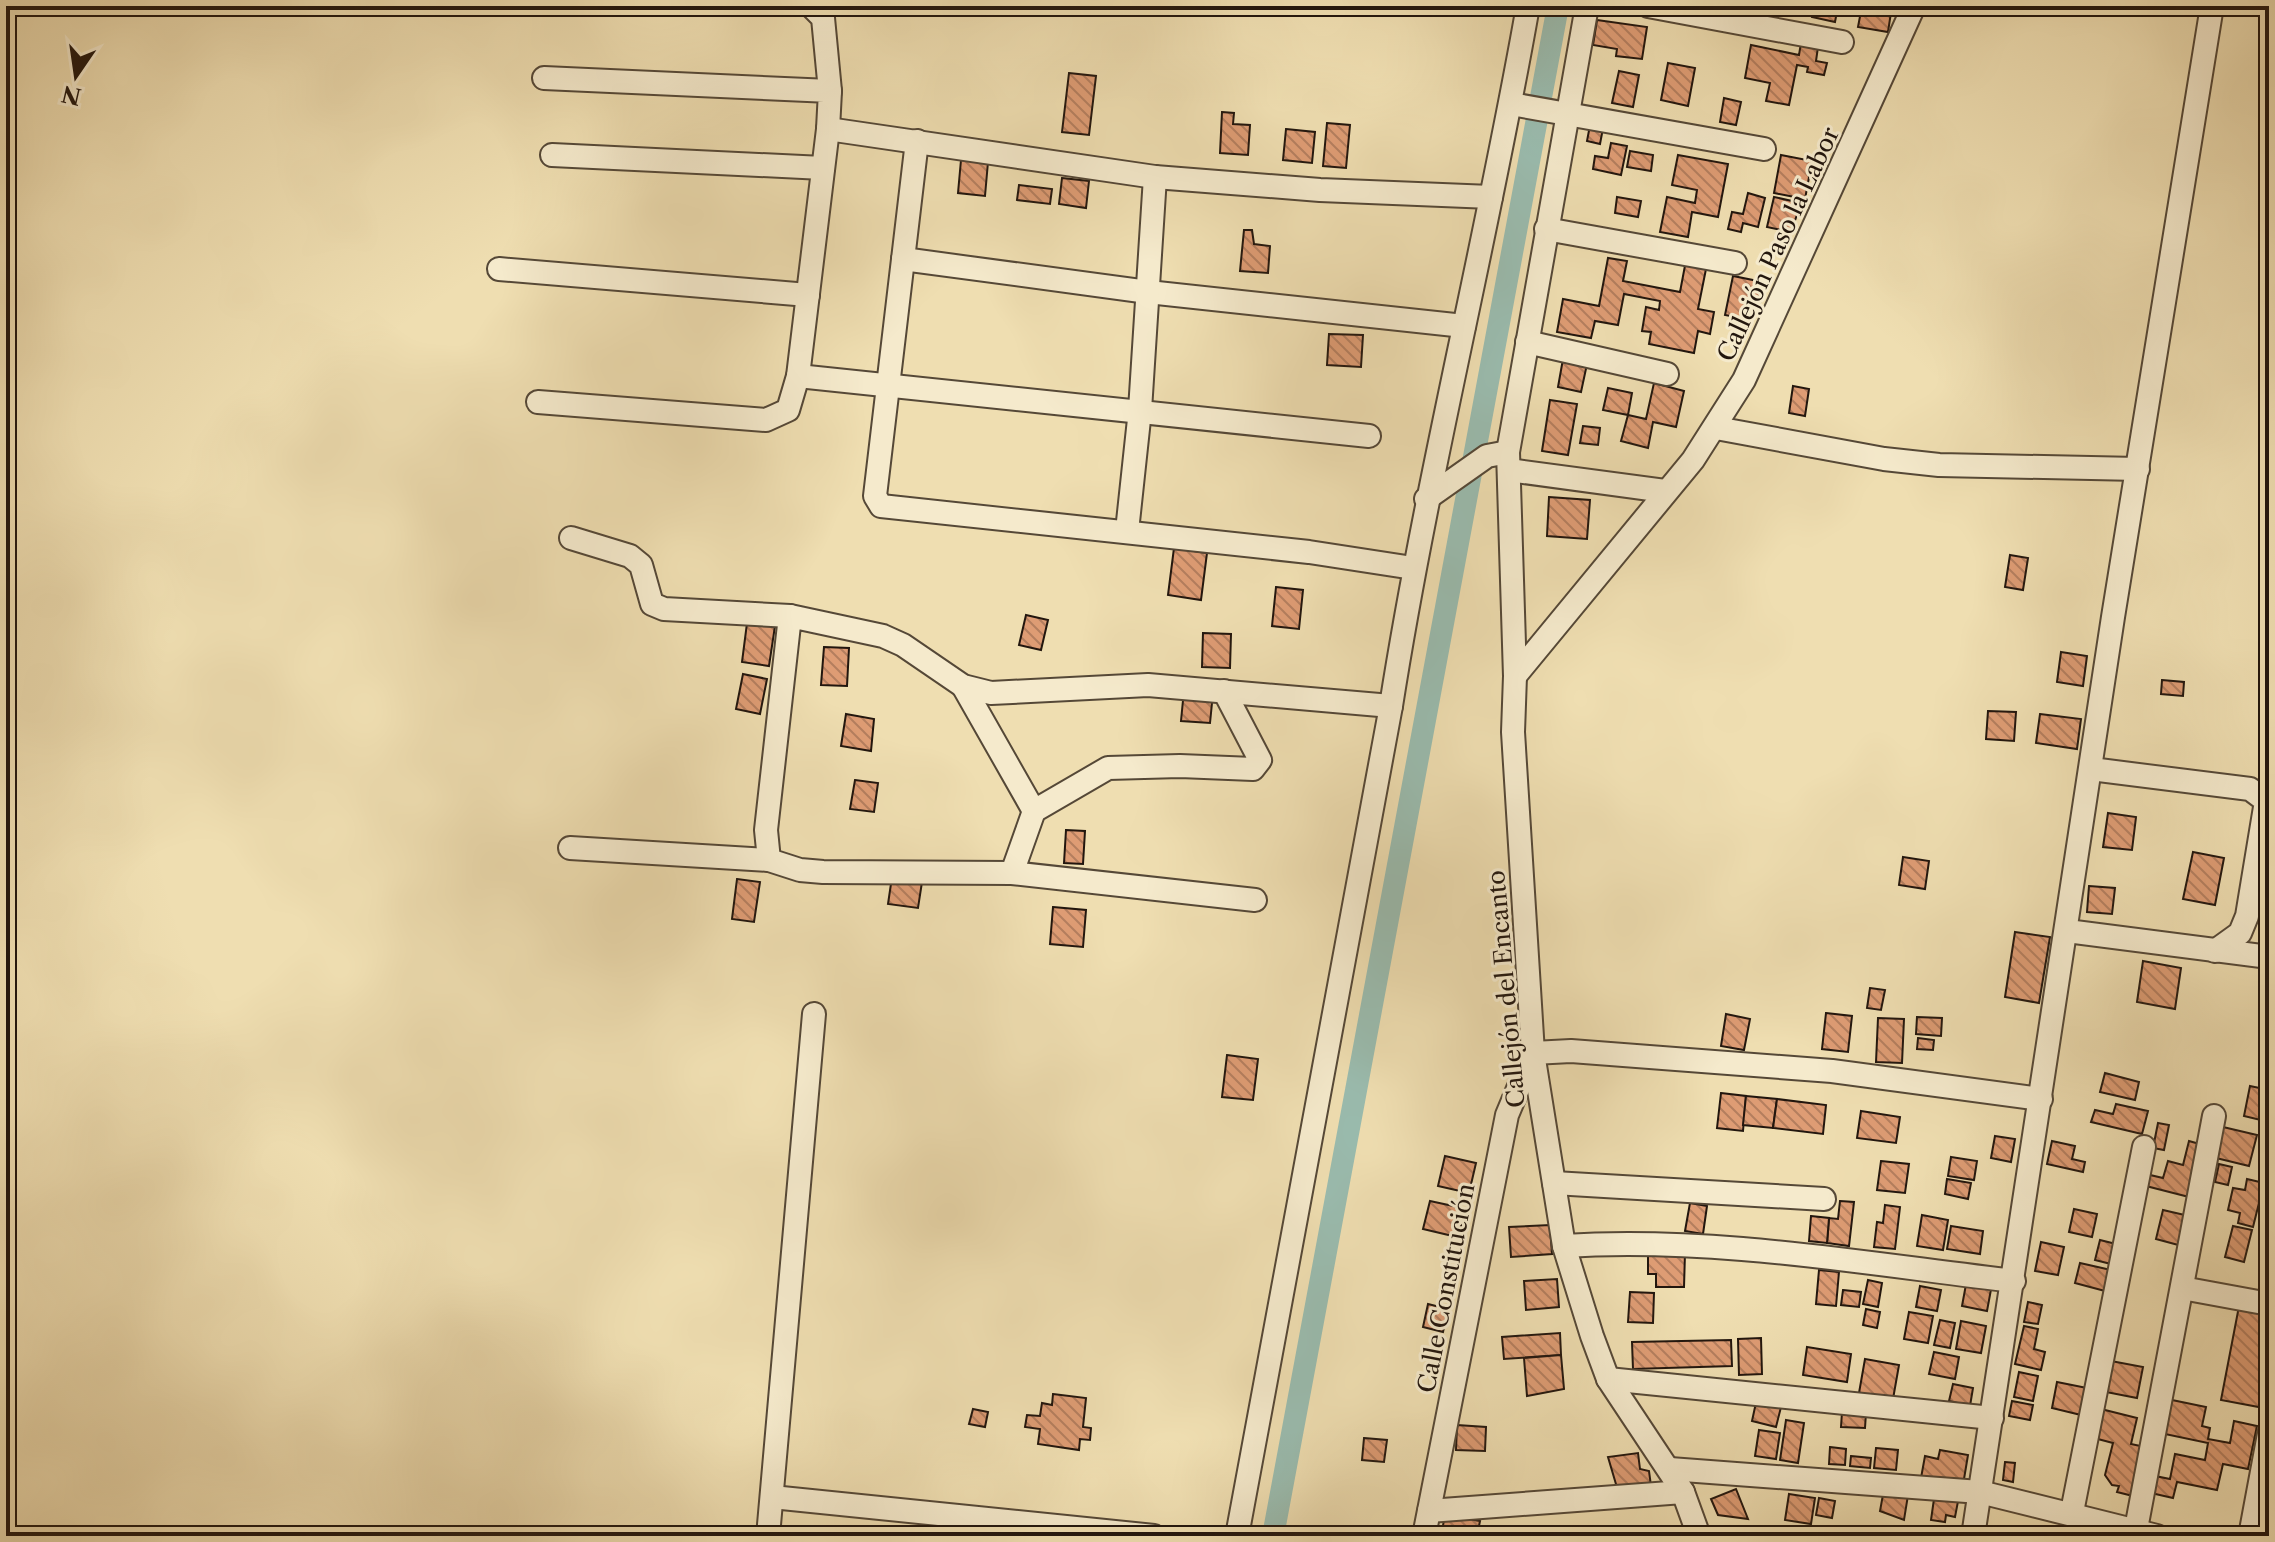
<svg xmlns="http://www.w3.org/2000/svg" width="2275" height="1542" font-family="'Libre Caslon Text',serif">
<defs>
<pattern id="building-back-hatch" width="6" height="6" patternUnits="userSpaceOnUse" patternTransform="scale(2)"><rect width="6" height="6" fill="#de9c74"/><path d="M-1 5l2 2M0 0l6 6M5-1l2 2" fill="none" stroke="#b47e5e"/></pattern>
</defs>
<rect width="100%" height="100%" fill="#efdeb1"/>
<filter id="stains"><feTurbulence type="fractalNoise" baseFrequency=".0025" numOctaves="4"/><feColorMatrix values="0 0 0 0 .2 0 0 0 0 .09 0 0 0 0 .02 0 0 0 .5 -.17"/></filter>
<radialGradient id="worn" r=".72"><stop offset=".6" stop-color="#630" stop-opacity="0"/><stop offset="1" stop-color="#630" stop-opacity=".3"/></radialGradient>
<g fill="none" stroke-linecap="round" stroke-linejoin="round">
<path stroke="#9abcaf" stroke-width="22" d="M 1273,1536 L 1558,6"/>
</g>
<g fill="url(#building-back-hatch)" stroke="#22160e" stroke-width="2">
<path d="M 1814,6 L 1838,6 L 1835,22 L 1812,17 Z"/>
<path d="M 1862,6 L 1892,6 L 1888,32 L 1858,27 Z"/>
<path d="M 1597,20 L 1647,27 L 1642,59 L 1616,56 L 1617,49 L 1593,45 Z"/>
<path d="M 1801,43 L 1818,47 L 1816,61 L 1827,63 L 1824,75 L 1807,72 L 1808,67 L 1797,65 L 1789,105 L 1766,101 L 1770,83 L 1745,78 L 1751,45 L 1799,55 Z"/>
<path d="M 1668,63 L 1695,68 L 1688,106 L 1661,100 Z"/>
<path d="M 1619,71 L 1639,75 L 1633,107 L 1612,103 Z"/>
<path d="M 1069,73 L 1096,76 L 1089,135 L 1062,132 Z"/>
<path d="M 1724,98 L 1741,102 L 1736,125 L 1720,122 Z"/>
<path d="M 1222,112 L 1234,113 L 1233,124 L 1250,125 L 1248,155 L 1220,153 Z"/>
<path d="M 1591,120 L 1604,123 L 1600,144 L 1587,141 Z"/>
<path d="M 1327,123 L 1350,125 L 1346,168 L 1323,166 Z"/>
<path d="M 1286,129 L 1315,132 L 1312,163 L 1283,160 Z"/>
<path d="M 1611,143 L 1627,146 L 1621,175 L 1593,169 L 1595,156 L 1608,158 Z"/>
<path d="M 1630,151 L 1653,155 L 1651,171 L 1627,167 Z"/>
<path d="M 1678,155 L 1728,164 L 1718,217 L 1692,212 L 1688,237 L 1660,232 L 1667,197 L 1695,203 L 1697,190 L 1672,185 Z"/>
<path d="M 1781,155 L 1812,161 L 1805,199 L 1774,193 Z"/>
<path d="M 961,160 L 988,162 L 985,196 L 958,193 Z"/>
<path d="M 1062,178 L 1089,181 L 1086,208 L 1059,204 Z"/>
<path d="M 1019,185 L 1052,189 L 1050,204 L 1017,200 Z"/>
<path d="M 1748,193 L 1765,198 L 1758,227 L 1743,223 L 1741,232 L 1728,229 L 1732,212 L 1743,214 Z"/>
<path d="M 1617,197 L 1641,201 L 1638,217 L 1615,213 Z"/>
<path d="M 1774,197 L 1801,203 L 1791,232 L 1767,227 Z"/>
<path d="M 1244,230 L 1252,230 L 1254,244 L 1270,246 L 1268,273 L 1240,271 Z"/>
<path d="M 1687,255 L 1708,259 L 1698,309 L 1714,312 L 1710,334 L 1698,331 L 1694,353 L 1649,344 L 1651,332 L 1642,331 L 1646,307 L 1659,310 L 1660,301 L 1624,294 L 1618,325 L 1595,321 L 1591,338 L 1557,332 L 1563,299 L 1599,306 L 1608,258 L 1627,261 L 1623,281 L 1680,292 Z"/>
<path d="M 1759,275 L 1769,283 L 1752,320 L 1725,315 L 1733,276 L 1758,281 Z"/>
<path d="M 1329,334 L 1363,335 L 1361,367 L 1327,365 Z"/>
<path d="M 1563,359 L 1587,364 L 1581,392 L 1558,387 Z"/>
<path d="M 1654,383 L 1684,391 L 1676,427 L 1653,422 L 1648,448 L 1621,441 L 1628,415 L 1646,419 Z"/>
<path d="M 1793,386 L 1809,389 L 1805,416 L 1789,413 Z"/>
<path d="M 1608,388 L 1632,393 L 1628,415 L 1603,410 Z"/>
<path d="M 1550,400 L 1577,404 L 1568,455 L 1542,451 Z"/>
<path d="M 1583,426 L 1600,428 L 1598,445 L 1580,443 Z"/>
<path d="M 1549,497 L 1590,500 L 1587,539 L 1547,536 Z"/>
<path d="M 1174,548 L 1207,553 L 1201,600 L 1168,595 Z"/>
<path d="M 2010,555 L 2028,558 L 2023,590 L 2005,587 Z"/>
<path d="M 1276,587 L 1303,590 L 1299,629 L 1272,626 Z"/>
<path d="M 1026,615 L 1048,620 L 1041,650 L 1019,645 Z"/>
<path d="M 747,623 L 775,626 L 769,666 L 742,662 Z"/>
<path d="M 1203,633 L 1231,634 L 1230,668 L 1202,667 Z"/>
<path d="M 824,647 L 849,648 L 847,686 L 821,685 Z"/>
<path d="M 2061,652 L 2087,656 L 2083,686 L 2057,682 Z"/>
<path d="M 743,674 L 767,679 L 760,714 L 736,709 Z"/>
<path d="M 2162,680 L 2184,682 L 2183,696 L 2161,694 Z"/>
<path d="M 1184,690 L 1213,693 L 1210,723 L 1181,721 Z"/>
<path d="M 1988,711 L 2016,712 L 2014,741 L 1986,739 Z"/>
<path d="M 846,714 L 874,719 L 871,751 L 841,746 Z"/>
<path d="M 2040,714 L 2081,719 L 2077,749 L 2036,743 Z"/>
<path d="M 855,780 L 878,783 L 874,812 L 850,809 Z"/>
<path d="M 2108,813 L 2136,817 L 2132,850 L 2103,847 Z"/>
<path d="M 1066,830 L 1085,831 L 1083,864 L 1064,863 Z"/>
<path d="M 2193,852 L 2224,858 L 2215,905 L 2183,899 Z"/>
<path d="M 1903,857 L 1929,861 L 1925,889 L 1899,885 Z"/>
<path d="M 892,877 L 922,882 L 918,908 L 888,904 Z"/>
<path d="M 737,879 L 760,882 L 754,922 L 732,919 Z"/>
<path d="M 2089,886 L 2115,888 L 2112,914 L 2087,912 Z"/>
<path d="M 1053,907 L 1086,910 L 1083,947 L 1050,944 Z"/>
<path d="M 2015,932 L 2050,937 L 2039,1003 L 2005,997 Z"/>
<path d="M 2143,961 L 2181,968 L 2175,1009 L 2137,1002 Z"/>
<path d="M 1870,988 L 1885,990 L 1881,1010 L 1867,1008 Z"/>
<path d="M 1826,1013 L 1852,1016 L 1848,1052 L 1822,1049 Z"/>
<path d="M 1726,1014 L 1750,1019 L 1744,1050 L 1721,1046 Z"/>
<path d="M 1917,1017 L 1942,1018 L 1941,1036 L 1916,1034 Z"/>
<path d="M 1878,1018 L 1904,1019 L 1902,1063 L 1876,1062 Z"/>
<path d="M 1918,1038 L 1934,1040 L 1933,1050 L 1917,1049 Z"/>
<path d="M 1227,1055 L 1258,1059 L 1253,1100 L 1222,1097 Z"/>
<path d="M 2105,1073 L 2139,1082 L 2135,1100 L 2100,1092 Z"/>
<path d="M 2250,1086 L 2269,1090 L 2269,1122 L 2244,1116 Z"/>
<path d="M 1721,1093 L 1746,1096 L 1743,1131 L 1717,1128 Z"/>
<path d="M 1746,1096 L 1777,1099 L 1773,1128 L 1743,1125 Z"/>
<path d="M 1777,1099 L 1826,1105 L 1823,1134 L 1773,1128 Z"/>
<path d="M 2116,1104 L 2148,1111 L 2142,1134 L 2091,1122 L 2095,1110 L 2113,1114 Z"/>
<path d="M 1861,1111 L 1900,1117 L 1896,1143 L 1857,1138 Z"/>
<path d="M 2158,1123 L 2169,1125 L 2164,1150 L 2153,1148 Z"/>
<path d="M 2223,1127 L 2257,1135 L 2249,1166 L 2216,1158 Z"/>
<path d="M 1995,1136 L 2015,1139 L 2011,1162 L 1991,1158 Z"/>
<path d="M 2052,1141 L 2075,1146 L 2072,1159 L 2085,1162 L 2083,1172 L 2047,1164 Z"/>
<path d="M 2189,1141 L 2203,1145 L 2189,1197 L 2146,1186 L 2150,1175 L 2163,1178 L 2168,1161 L 2183,1165 Z"/>
<path d="M 1445,1156 L 1476,1163 L 1469,1193 L 1438,1186 Z"/>
<path d="M 1951,1157 L 1977,1161 L 1974,1180 L 1948,1176 Z"/>
<path d="M 1881,1161 L 1909,1164 L 1905,1193 L 1877,1190 Z"/>
<path d="M 2219,1164 L 2232,1167 L 2228,1185 L 2215,1182 Z"/>
<path d="M 1947,1179 L 1971,1183 L 1968,1199 L 1945,1194 Z"/>
<path d="M 2247,1179 L 2264,1183 L 2253,1227 L 2238,1223 L 2240,1213 L 2228,1210 L 2233,1188 L 2245,1190 Z"/>
<path d="M 1430,1201 L 1467,1209 L 1457,1237 L 1423,1229 Z"/>
<path d="M 1840,1201 L 1854,1202 L 1849,1246 L 1827,1243 L 1829,1218 L 1838,1219 Z"/>
<path d="M 1690,1203 L 1707,1206 L 1703,1234 L 1685,1231 Z"/>
<path d="M 1885,1205 L 1900,1207 L 1895,1249 L 1874,1247 L 1877,1222 L 1883,1223 Z"/>
<path d="M 2074,1209 L 2097,1214 L 2092,1237 L 2069,1232 Z"/>
<path d="M 2163,1210 L 2189,1216 L 2182,1246 L 2156,1239 Z"/>
<path d="M 1922,1215 L 1948,1220 L 1943,1250 L 1917,1246 Z"/>
<path d="M 1811,1216 L 1829,1218 L 1827,1243 L 1809,1241 Z"/>
<path d="M 1550,1225 L 1552,1254 L 1511,1257 L 1509,1227 Z"/>
<path d="M 1951,1226 L 1983,1231 L 1980,1254 L 1947,1249 Z"/>
<path d="M 2233,1226 L 2252,1230 L 2244,1262 L 2225,1257 Z"/>
<path d="M 2100,1240 L 2116,1244 L 2111,1264 L 2095,1260 Z"/>
<path d="M 2041,1242 L 2064,1247 L 2058,1275 L 2035,1271 Z"/>
<path d="M 1648,1252 L 1685,1253 L 1684,1287 L 1656,1287 L 1656,1274 L 1648,1274 Z"/>
<path d="M 2080,1263 L 2111,1270 L 2105,1291 L 2075,1283 Z"/>
<path d="M 1819,1270 L 1839,1272 L 1836,1306 L 1816,1304 Z"/>
<path d="M 1557,1279 L 1559,1307 L 1526,1310 L 1524,1281 Z"/>
<path d="M 1967,1279 L 1992,1284 L 1987,1311 L 1962,1306 Z"/>
<path d="M 1868,1280 L 1882,1283 L 1878,1307 L 1863,1304 Z"/>
<path d="M 1920,1286 L 1941,1290 L 1937,1311 L 1916,1307 Z"/>
<path d="M 1843,1290 L 1861,1292 L 1859,1307 L 1841,1305 Z"/>
<path d="M 1630,1292 L 1654,1293 L 1653,1323 L 1628,1322 Z"/>
<path d="M 2240,1301 L 2269,1307 L 2269,1381 L 2264,1408 L 2221,1400 Z"/>
<path d="M 2028,1302 L 2042,1305 L 2038,1324 L 2024,1322 Z"/>
<path d="M 1428,1304 L 1448,1309 L 1443,1332 L 1423,1327 Z"/>
<path d="M 1866,1309 L 1880,1312 L 1877,1328 L 1863,1325 Z"/>
<path d="M 1909,1312 L 1933,1316 L 1928,1343 L 1904,1339 Z"/>
<path d="M 1940,1320 L 1955,1323 L 1950,1348 L 1934,1345 Z"/>
<path d="M 1961,1321 L 1986,1326 L 1981,1353 L 1956,1349 Z"/>
<path d="M 2024,1326 L 2038,1329 L 2034,1349 L 2045,1352 L 2041,1370 L 2015,1364 Z"/>
<path d="M 1560,1333 L 1561,1355 L 1504,1359 L 1502,1337 Z"/>
<path d="M 1761,1338 L 1762,1374 L 1739,1375 L 1738,1339 Z"/>
<path d="M 1731,1340 L 1732,1366 L 1633,1369 L 1632,1342 Z"/>
<path d="M 1807,1347 L 1851,1354 L 1847,1382 L 1803,1375 Z"/>
<path d="M 1934,1352 L 1959,1357 L 1955,1379 L 1929,1374 Z"/>
<path d="M 1561,1355 L 1564,1389 L 1527,1396 L 1524,1358 Z"/>
<path d="M 1865,1359 L 1899,1365 L 1893,1399 L 1859,1393 Z"/>
<path d="M 2111,1361 L 2143,1367 L 2137,1398 L 2106,1392 Z"/>
<path d="M 2019,1372 L 2038,1376 L 2033,1401 L 2014,1397 Z"/>
<path d="M 2057,1382 L 2087,1388 L 2081,1415 L 2052,1408 Z"/>
<path d="M 1953,1384 L 1973,1388 L 1970,1406 L 1949,1401 Z"/>
<path d="M 1053,1394 L 1086,1398 L 1083,1427 L 1091,1428 L 1090,1440 L 1080,1439 L 1079,1450 L 1038,1444 L 1040,1429 L 1025,1427 L 1027,1415 L 1040,1416 L 1042,1403 L 1052,1405 Z"/>
<path d="M 1757,1398 L 1782,1403 L 1776,1427 L 1752,1421 Z"/>
<path d="M 2172,1400 L 2206,1407 L 2202,1426 L 2210,1428 L 2208,1439 L 2230,1443 L 2234,1421 L 2257,1426 L 2248,1469 L 2223,1464 L 2217,1490 L 2177,1482 L 2173,1498 L 2151,1493 L 2155,1476 L 2170,1479 L 2175,1454 L 2205,1460 L 2208,1443 L 2165,1434 Z"/>
<path d="M 2012,1401 L 2033,1405 L 2030,1420 L 2009,1416 Z"/>
<path d="M 973,1409 L 988,1412 L 985,1427 L 969,1424 Z"/>
<path d="M 2101,1409 L 2137,1418 L 2131,1444 L 2145,1447 L 2133,1496 L 2117,1492 L 2119,1486 L 2112,1485 L 2105,1475 L 2113,1443 L 2094,1438 Z"/>
<path d="M 1842,1412 L 1866,1413 L 1865,1428 L 1841,1427 Z"/>
<path d="M 1786,1420 L 1804,1423 L 1798,1463 L 1780,1460 Z"/>
<path d="M 1457,1425 L 1486,1427 L 1485,1451 L 1456,1450 Z"/>
<path d="M 1759,1430 L 1780,1433 L 1776,1459 L 1755,1456 Z"/>
<path d="M 1364,1438 L 1387,1440 L 1384,1462 L 1362,1460 Z"/>
<path d="M 1830,1447 L 1846,1449 L 1845,1465 L 1829,1464 Z"/>
<path d="M 1876,1448 L 1898,1450 L 1896,1470 L 1874,1468 Z"/>
<path d="M 1940,1450 L 1968,1455 L 1963,1485 L 1921,1478 L 1925,1456 L 1938,1459 Z"/>
<path d="M 1638,1453 L 1640,1469 L 1649,1471 L 1651,1486 L 1618,1491 L 1608,1457 Z"/>
<path d="M 1851,1456 L 1871,1458 L 1870,1468 L 1850,1466 Z"/>
<path d="M 2005,1462 L 2015,1463 L 2013,1482 L 2003,1480 Z"/>
<path d="M 1736,1489 L 1748,1519 L 1718,1515 L 1711,1499 Z"/>
<path d="M 1884,1489 L 1909,1489 L 1904,1520 L 1880,1511 Z"/>
<path d="M 1935,1492 L 1959,1496 L 1955,1517 L 1946,1515 L 1945,1522 L 1931,1520 Z"/>
<path d="M 1789,1494 L 1815,1498 L 1811,1524 L 1785,1520 Z"/>
<path d="M 1819,1498 L 1835,1501 L 1832,1518 L 1816,1515 Z"/>
<path d="M 1445,1515 L 1480,1521 L 1477,1536 L 1441,1536 Z"/>
<path d="M 1574,1526 L 1575,1536 L 1557,1536 L 1556,1527 Z"/>
<path d="M 1924,1527 L 1953,1533 L 1953,1536 L 1922,1536 Z"/>
<path d="M 1681,1529 L 1685,1536 L 1638,1536 L 1638,1533 Z"/>
</g>
<g fill="none" stroke-linecap="round" stroke-linejoin="round">
<g stroke="#554837" stroke-width="26">
<g id="minor">
<path d="M 811,6 L 823,18 L 830,91"/>
<path d="M 1587,6 L 1508,452 L 1515,676 L 1513,732 L 1533,1053 L 1564,1246 L 1592,1336 L 1608,1379 L 1683,1492 L 1699,1536"/>
<path d="M 1648,6 L 1842,42"/>
<path d="M 1511,104 L 1764,149"/>
<path d="M 828,129 L 1155,177 L 1320,190 L 1491,197"/>
<path d="M 917,141 L 875,496 L 881,506 L 1309,552 L 1413,568"/>
<path d="M 552,155 L 823,168"/>
<path d="M 1546,229 L 1735,263"/>
<path d="M 903,259 L 1148,292 L 1464,326"/>
<path d="M 499,269 L 808,295"/>
<path d="M 1527,342 L 1667,374"/>
<path d="M 798,376 L 1369,436"/>
<path d="M 538,402 L 766,420 L 788,410 L 798,376 L 828,129 L 830,91 L 544,78"/>
<path d="M 1716,428 L 1884,459 L 1939,465 L 2138,469"/>
<path d="M 1509,470 L 1665,491"/>
<path d="M 1426,499 L 1487,456 L 1508,452"/>
<path d="M 1127,531 L 1140,410 L 1155,177"/>
<path d="M 571,538 L 630,556 L 641,565 L 652,604 L 664,609 L 790,616"/>
<path d="M 1515,676 L 1693,460 L 1744,380 L 1914,6"/>
<path d="M 963,686 L 1034,811"/>
<path d="M 2091,769 L 2250,789 L 2266,801 L 2247,916 L 2240,933 L 2215,951"/>
<path d="M 570,848 L 769,860"/>
<path d="M 1012,873 L 1034,811 L 1108,768 L 1180,766 L 1253,769 L 1260,760 L 1224,691"/>
<path d="M 1255,900 L 1012,873 L 823,872 L 800,870 L 769,860 L 766,830 L 790,616 L 883,636 L 903,645 L 963,686 L 991,693 L 1148,685 L 1391,706"/>
<path d="M 2067,931 L 2269,957"/>
<path d="M 1554,1183 L 1824,1199"/>
<path d="M 1564,1246 C 1711,1236 1868,1264 2014,1281"/>
<path d="M 2182,1288 L 2269,1304"/>
<path d="M 1608,1379 L 1992,1418"/>
<path d="M 1670,1469 L 1980,1492 L 2157,1536"/>
<path d="M 772,1497 L 1154,1536"/>
<path d="M 1429,1511 L 1683,1492"/>
<path d="M 2072,1512 L 2144,1147"/>
<path d="M 2136,1529 L 2214,1116"/>
<path d="M 768,1536 L 814,1014"/>
<path d="M 1237,1536 L 1391,706 C 1428,471 1487,240 1528,6"/>
<path d="M 1424,1536 L 1507,1115 L 1533,1053 L 1571,1051 L 1832,1071 L 2041,1099"/>
<path d="M 1973,1536 L 2113,617 L 2212,6"/>
<path d="M 2250,1536 L 2269,1434"/>
</g>
</g>
<use href="#minor" stroke="#f5eacc" stroke-width="22"/>
</g>
<g text-anchor="middle" dominant-baseline="central" stroke-width="6" stroke-linejoin="round" paint-order="stroke">
<g font-size="24" fill="#22160e" stroke="#f5eacc">
<text transform="translate(1778 244) rotate(-65)">Callejón Paso la Labor</text>
<text transform="translate(1506 989) rotate(-95)">Callejón del Encanto</text>
<text transform="translate(1446 1288) rotate(-79)">Calle Constitución</text>
</g>
</g>
<rect width="2275" height="1542" fill="none" stroke="#efdeb1" stroke-width="32"/>
<rect x="8" y="8" width="2259" height="1526" fill="none" stroke="#22160e" stroke-width="4"/>
<rect x="16" y="16" width="2243" height="1510" fill="none" stroke="#22160e" stroke-width="2"/>
<g transform="translate(76 76) rotate(193)" stroke="#f5eacc" stroke-width="6" paint-order="stroke">
<path d="M0-6L14 30L0 20L-14 30Z" fill="#22160e"/>
<text y="-12" font-size="22" font-weight="bold" text-anchor="middle" fill="#22160e">N</text>
</g>
<rect width="100%" height="100%" filter="url(#stains)"/>
<rect width="100%" height="100%" fill="url(#worn)"/>
</svg>
